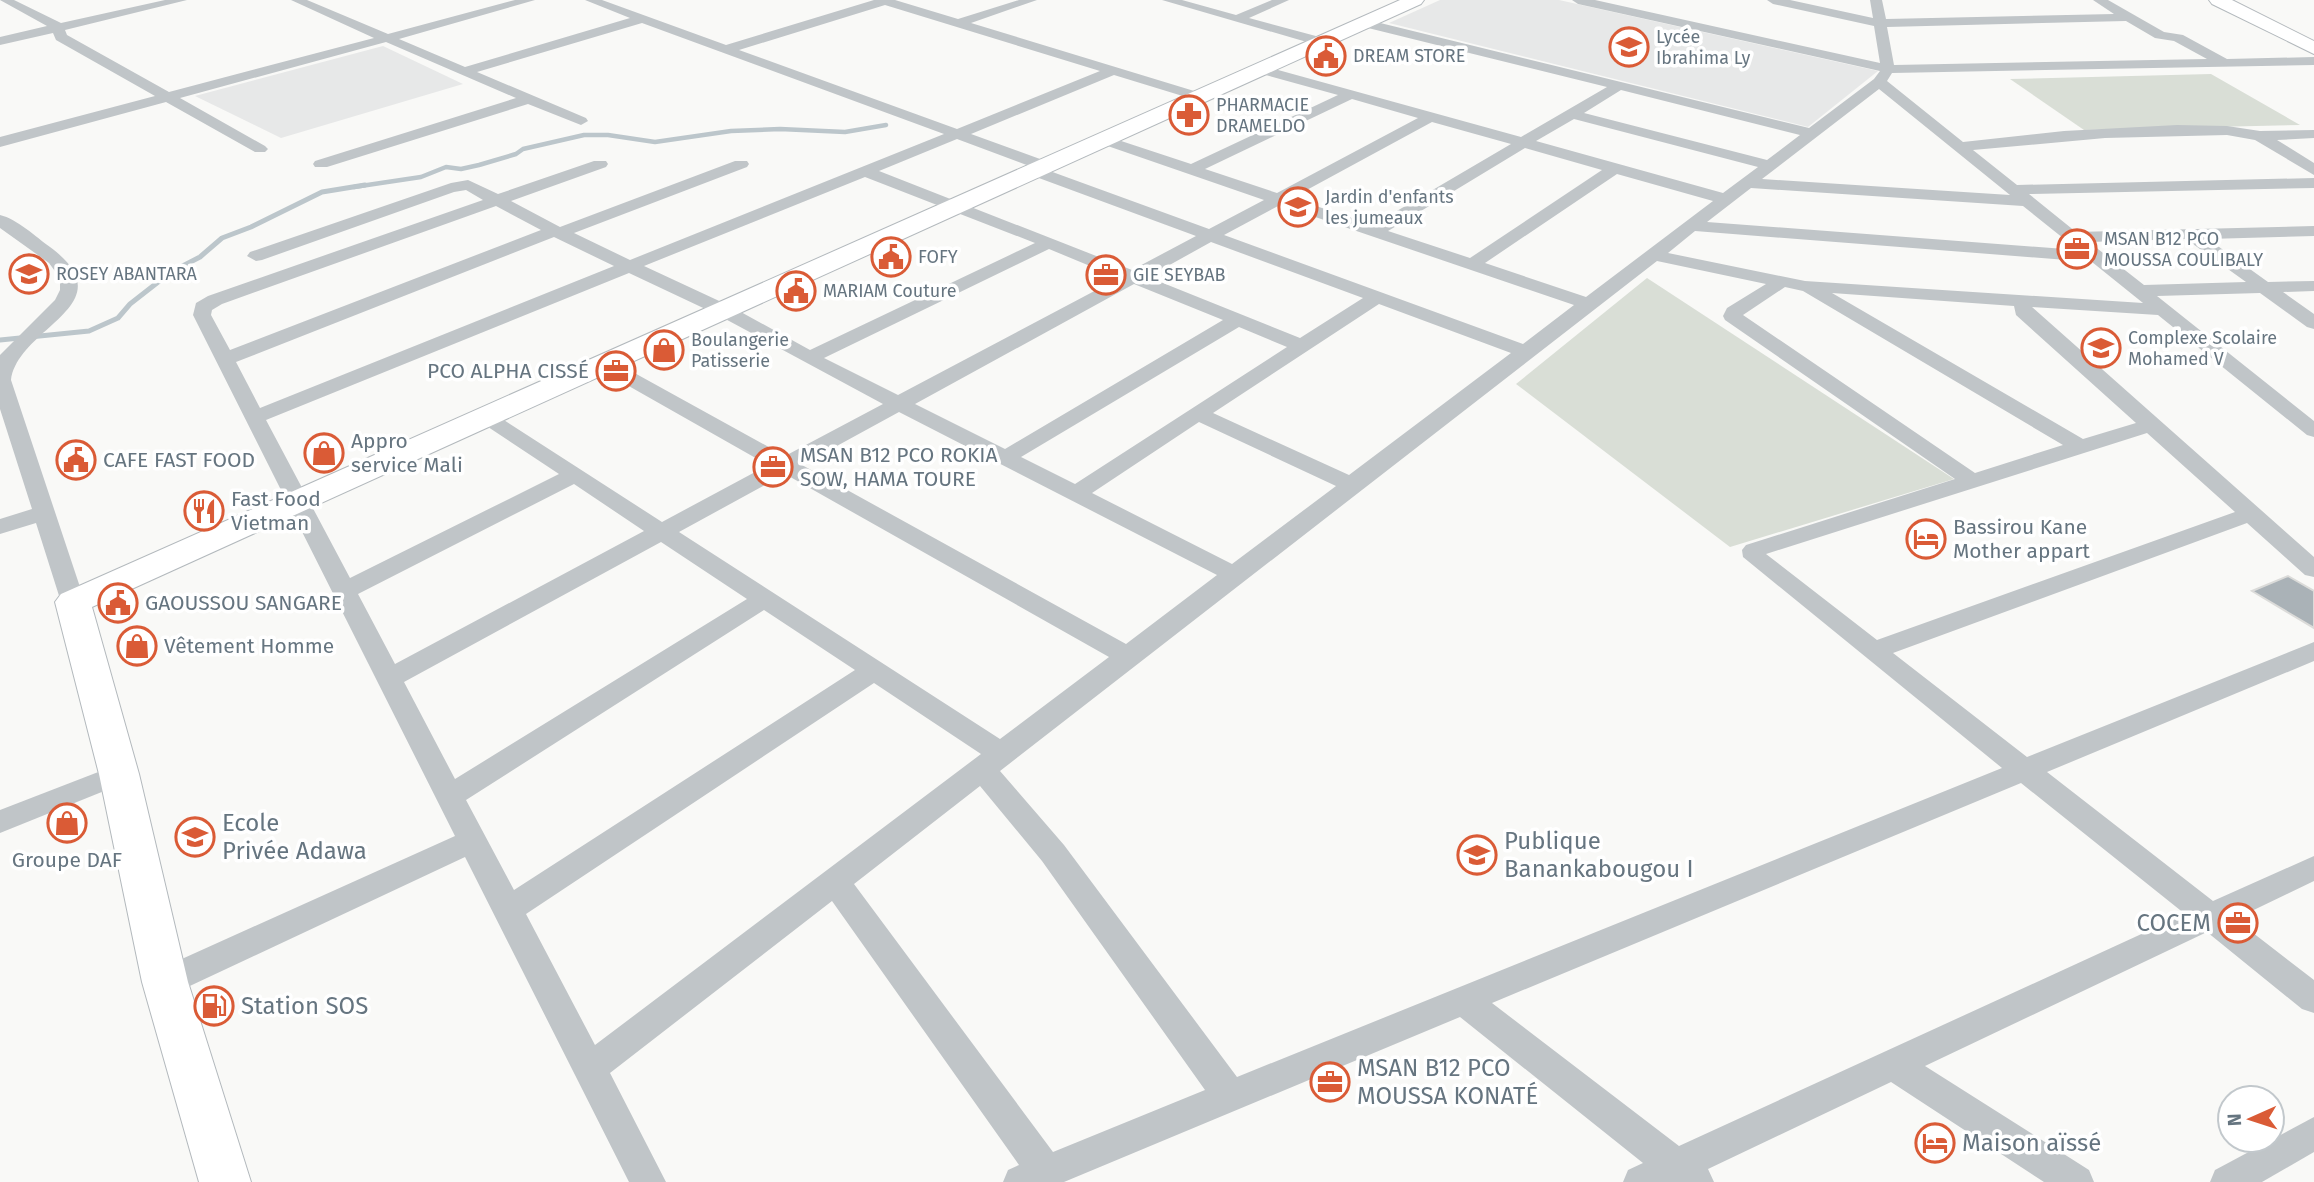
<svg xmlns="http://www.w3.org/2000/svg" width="2314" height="1182" font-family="'Fira Sans',sans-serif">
<rect width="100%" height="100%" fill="#f9f9f7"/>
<g fill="#e7e8e8">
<path d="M 1440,0 L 1559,0 L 1878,71 L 1808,127 L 1389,23 Z"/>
<path d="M 383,46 L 463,84 L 281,138 L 195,96 Z"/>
</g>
<g fill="#d9ded6">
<path d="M 2211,74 L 2300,125 L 2084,130 L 2010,79 Z"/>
<path d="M 1647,278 L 1954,479 L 1730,547 L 1516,384 Z"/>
</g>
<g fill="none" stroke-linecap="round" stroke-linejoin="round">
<path stroke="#bcc6cb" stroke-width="4.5" d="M 354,187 L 421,177 L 446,167 L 461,169 L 479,165 L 516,154 L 523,149 L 584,135 L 608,135 L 655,142 L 731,131 L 780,129 L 845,132 L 886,125"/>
<path stroke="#bcc6cb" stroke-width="5" d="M 0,340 L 89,331 L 118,318 L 130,304 L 171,272 L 200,257 L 222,238 L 251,227 L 322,192 L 365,185"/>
</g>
<path fill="#aab2b7" stroke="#dbdbd9" stroke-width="2" d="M 2288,576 L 2314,591 L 2314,628 L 2252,591 Z"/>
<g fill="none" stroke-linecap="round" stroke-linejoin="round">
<g stroke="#b3b9bd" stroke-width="2">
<g id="secondary">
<path d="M 1400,0 L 1424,0 L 1421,4 L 92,607 L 139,774 L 188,982 L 251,1182 L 199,1182 L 142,982 L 99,774 L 55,602 L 61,594 Z"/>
<path d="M 2209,0 L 2232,0 L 2314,41 L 2314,54 L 2212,4 Z"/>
</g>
</g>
<g fill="#c0c5c8" fill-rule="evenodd">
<path d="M 0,0 L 14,0 L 61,23 L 165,0 L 187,0 L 65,30 L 67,35 L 169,92 L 374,38 L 291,0 L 307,0 L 388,34 L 515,0 L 535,0 L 399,39 L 465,67 L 630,18 L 585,0 L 602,0 L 726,45 L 874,0 L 895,0 L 958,19 L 1019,0 L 1037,0 L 971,23 L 1204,94 L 1206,97 L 1199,101 L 1114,75 L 971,134 L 1051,163 L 1053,166 L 1047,170 L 1209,229 L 1264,200 L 1099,143 L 1096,140 L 1099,137 L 1109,137 L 1191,164 L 1338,95 L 1255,72 L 1255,66 L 1260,65 L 1521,137 L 1607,87 L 1360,26 L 1358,23 L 1364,19 L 1809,128 L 1874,79 L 1880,71 L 1578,4 L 1572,0 L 1595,0 L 1880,63 L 1874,26 L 1773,4 L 1767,0 L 1790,0 L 1873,18 L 1870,0 L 1882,0 L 1886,19 L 2114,14 L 2093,0 L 2108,0 L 2164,32 L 2183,35 L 2227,59 L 2314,57 L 2314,65 L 1892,73 L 1887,81 L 1963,142 L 2064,131 L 2177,125 L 2227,126 L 2260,131 L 2314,130 L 2314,138 L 2277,140 L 2314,163 L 2314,175 L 2255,140 L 2227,135 L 2105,138 L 1973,150 L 2017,185 L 2314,178 L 2314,188 L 2029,194 L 2076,232 L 2314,226 L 2314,236 L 2208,239 L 2268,282 L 2314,281 L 2314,291 L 2283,292 L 2314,314 L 2314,329 L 2307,327 L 2260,293 L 2157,296 L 2314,421 L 2314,437 L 2307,435 L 2158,315 L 2032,307 L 2314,557 L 2314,577 L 2305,575 L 2247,523 L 1893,653 L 2027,757 L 2314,642 L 2314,661 L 2047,772 L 2213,901 L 2314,856 L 2314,881 L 2235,919 L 2314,980 L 2314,1013 L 2302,1009 L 2207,932 L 1925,1066 L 2089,1170 L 2094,1182 L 2044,1182 L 1891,1082 L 1708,1169 L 1714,1182 L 1623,1182 L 1628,1170 L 1643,1163 L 1460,1017 L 1064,1182 L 1003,1182 L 1008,1170 L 1019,1165 L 832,901 L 610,1073 L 666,1182 L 629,1182 L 465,857 L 177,992 L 165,996 L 153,992 L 149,982 L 153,972 L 455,836 L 193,315 L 196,303 L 208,296 L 483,200 L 466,190 L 454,192 L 262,260 L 256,261 L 247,256 L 250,252 L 451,183 L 468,180 L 498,194 L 594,161 L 606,161 L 608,164 L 606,167 L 511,201 L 560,227 L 735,161 L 747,161 L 749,164 L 747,167 L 574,233 L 630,260 L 944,134 L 642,23 L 477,72 L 586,118 L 588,121 L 581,125 L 528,104 L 327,167 L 315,167 L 313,164 L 315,161 L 516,98 L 386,42 L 180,98 L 265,146 L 268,149 L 265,152 L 255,152 L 166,102 L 0,147 L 0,137 L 155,96 L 56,40 L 53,33 L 0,45 L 0,37 L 47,26 ZM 885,5 L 1100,71 L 957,129 L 739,50 ZM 2126,21 L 2155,38 L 2174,41 L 2207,59 L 1894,65 L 1887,27 ZM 1879,89 L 2010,195 L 1762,179 ZM 1621,90 L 1800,135 L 1767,160 L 1584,113 ZM 1352,99 L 1418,118 L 1277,193 L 1205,169 ZM 1574,119 L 1758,167 L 1723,193 L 1536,141 ZM 1432,122 L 1511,144 L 1373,225 L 1292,198 ZM 957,139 L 1032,167 L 1026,171 L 1028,174 L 1196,236 L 1132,270 L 879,171 ZM 1525,148 L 1602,170 L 1470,258 L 1388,231 ZM 1617,174 L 1713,201 L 1586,297 L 1485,263 ZM 865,177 L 1035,243 L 810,350 L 730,306 L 644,266 ZM 1751,188 L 2023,206 L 2078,250 L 1707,222 ZM 1280,205 L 1574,305 L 1523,344 L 1224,235 ZM 496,206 L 541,230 L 230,350 L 211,315 L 212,310 L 222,304 ZM 1695,231 L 2092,262 L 2143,303 L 1805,281 L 1668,253 ZM 554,237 L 614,266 L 260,408 L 236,362 ZM 2186,239 L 2246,282 L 2144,285 L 2089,242 ZM 1211,242 L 1363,298 L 1300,338 L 1148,277 ZM 1049,249 L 1119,278 L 898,395 L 824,358 ZM 1657,261 L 1766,284 L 1727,308 L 1723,316 L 1725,320 L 1955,479 L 1746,545 L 1742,550 L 1743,557 L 2002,768 L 1237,1077 L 1064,845 L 1000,771 ZM 629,273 L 716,314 L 883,404 L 785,456 L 611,360 L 597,360 L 594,364 L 597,368 L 768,465 L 662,522 L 493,413 L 479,413 L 476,417 L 479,421 L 559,474 L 350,578 L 266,420 ZM 1134,284 L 1223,320 L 1005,449 L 915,404 ZM 1785,287 L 1803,291 L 2063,445 L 1975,473 L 1743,315 ZM 1832,293 L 2014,306 L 2016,315 L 2136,423 L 2083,439 ZM 1379,304 L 1511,353 L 1349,475 L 1213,413 ZM 1239,327 L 1287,347 L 1075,484 L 1021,457 ZM 899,412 L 1217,575 L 1126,644 L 802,465 ZM 1199,422 L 1336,486 L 1232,564 L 1092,493 ZM 2147,433 L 2235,512 L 1877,640 L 1766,554 ZM 785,474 L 1109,657 L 1000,739 L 679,532 ZM 574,484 L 644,531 L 395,664 L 358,594 ZM 661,542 L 747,599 L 455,779 L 404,682 ZM 764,610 L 855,670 L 514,890 L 466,800 ZM 874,683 L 981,754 L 595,1045 L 526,914 ZM 2021,783 L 2185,914 L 1679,1146 L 1492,1003 ZM 980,786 L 1042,861 L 1205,1090 L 1053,1152 L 854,884 Z"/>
<path d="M 1162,0 L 1182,0 L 1236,15 L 1272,0 L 1289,0 L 1249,18 L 1327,39 L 1329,42 L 1322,46 L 1317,45 Z"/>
<path d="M 0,215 C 17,219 36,237 50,247 C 128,305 18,326 11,380 L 85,602 L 82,608 L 73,610 L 64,608 L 61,602 L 36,523 L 0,534 L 0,519 L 32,509 L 0,409 L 0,355 L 55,300 L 60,290 L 60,278 L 49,263 L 0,228 Z"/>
<path d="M 119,764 L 129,767 L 133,774 L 129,781 L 0,833 L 0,810 Z"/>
<path d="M 2314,1117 L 2314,1152 L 2262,1182 L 2210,1182 L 2215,1170 Z"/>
</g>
<use href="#secondary" fill="#fff" fill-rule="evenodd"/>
</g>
<defs>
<g id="school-ring" transform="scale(2.0125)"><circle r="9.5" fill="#fff" stroke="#da5b36" stroke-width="1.5"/><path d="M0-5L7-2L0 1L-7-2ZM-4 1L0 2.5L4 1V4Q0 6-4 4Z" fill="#da5b36"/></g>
<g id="civic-ring" transform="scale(2.0125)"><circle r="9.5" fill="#fff" stroke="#da5b36" stroke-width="1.5"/><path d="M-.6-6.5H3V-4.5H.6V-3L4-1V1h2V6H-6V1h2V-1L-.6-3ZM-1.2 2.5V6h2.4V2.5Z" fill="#da5b36"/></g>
<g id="pharmacy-ring" transform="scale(2.0125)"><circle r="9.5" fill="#fff" stroke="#da5b36" stroke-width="1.5"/><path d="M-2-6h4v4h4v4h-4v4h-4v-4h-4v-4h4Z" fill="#da5b36"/></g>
<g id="office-ring" transform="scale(2.0125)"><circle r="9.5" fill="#fff" stroke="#da5b36" stroke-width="1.5"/><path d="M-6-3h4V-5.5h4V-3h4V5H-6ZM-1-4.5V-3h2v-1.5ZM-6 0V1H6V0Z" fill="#da5b36"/></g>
<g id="university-ring" transform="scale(2.0125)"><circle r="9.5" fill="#fff" stroke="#da5b36" stroke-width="1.5"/><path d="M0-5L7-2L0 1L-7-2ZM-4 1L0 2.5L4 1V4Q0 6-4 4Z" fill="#da5b36"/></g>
<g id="shop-ring" transform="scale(2.0125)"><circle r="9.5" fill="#fff" stroke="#da5b36" stroke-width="1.5"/><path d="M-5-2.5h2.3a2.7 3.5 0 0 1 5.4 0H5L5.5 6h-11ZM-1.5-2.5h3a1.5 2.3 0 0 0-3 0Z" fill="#da5b36"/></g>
<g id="restaurant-ring" transform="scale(2.0125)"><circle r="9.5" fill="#fff" stroke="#da5b36" stroke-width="1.5"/><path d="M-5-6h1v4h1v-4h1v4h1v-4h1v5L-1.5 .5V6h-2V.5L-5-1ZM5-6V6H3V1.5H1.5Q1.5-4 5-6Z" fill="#da5b36"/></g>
<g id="hotel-ring" transform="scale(2.0125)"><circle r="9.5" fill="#fff" stroke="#da5b36" stroke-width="1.5"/><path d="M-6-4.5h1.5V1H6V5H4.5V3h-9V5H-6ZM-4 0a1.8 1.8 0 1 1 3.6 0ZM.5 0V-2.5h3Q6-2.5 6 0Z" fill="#da5b36"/></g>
<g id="fuel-ring" transform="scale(2.0125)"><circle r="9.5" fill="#fff" stroke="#da5b36" stroke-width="1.5"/><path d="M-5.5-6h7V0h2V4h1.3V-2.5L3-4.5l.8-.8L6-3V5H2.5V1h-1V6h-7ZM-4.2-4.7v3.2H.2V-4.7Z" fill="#da5b36"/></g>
</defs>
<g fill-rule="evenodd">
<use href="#school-ring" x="1629" y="47"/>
<use href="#civic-ring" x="1326" y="56"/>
<use href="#pharmacy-ring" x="1189" y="115"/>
<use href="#school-ring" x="1298" y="207"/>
<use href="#office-ring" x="2077" y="249"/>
<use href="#civic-ring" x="891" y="257"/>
<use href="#university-ring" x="29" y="274"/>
<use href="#office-ring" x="1106" y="275"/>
<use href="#civic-ring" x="796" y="291"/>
<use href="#school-ring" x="2101" y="348"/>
<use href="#shop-ring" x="664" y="350"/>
<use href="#office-ring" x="616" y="371"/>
<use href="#shop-ring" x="324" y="453"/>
<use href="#civic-ring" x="76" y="460"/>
<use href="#office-ring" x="773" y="467"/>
<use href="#restaurant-ring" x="204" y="511"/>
<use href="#hotel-ring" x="1926" y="539"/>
<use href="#civic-ring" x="118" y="603"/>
<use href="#shop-ring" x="137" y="646"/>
<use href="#shop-ring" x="67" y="823"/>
<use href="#school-ring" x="195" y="837"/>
<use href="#school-ring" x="1477" y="855"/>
<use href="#office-ring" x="2238" y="923"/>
<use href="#fuel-ring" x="214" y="1006"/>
<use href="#office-ring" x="1330" y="1082"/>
<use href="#hotel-ring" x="1935" y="1143"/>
</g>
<g text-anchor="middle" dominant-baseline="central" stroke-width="7" stroke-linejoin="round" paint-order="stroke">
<g font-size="18" fill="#667580" stroke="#fff" text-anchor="start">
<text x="1656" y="37">Lycée<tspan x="1656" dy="21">Ibrahima Ly</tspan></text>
<text x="1353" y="56">DREAM STORE</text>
<text x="1216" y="105">PHARMACIE<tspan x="1216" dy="21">DRAMELDO</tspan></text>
<text x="1325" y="197">Jardin d'enfants<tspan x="1325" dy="21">les jumeaux</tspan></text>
<text x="2104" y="239">MSAN B12 PCO<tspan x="2104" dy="21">MOUSSA COULIBALY</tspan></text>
<text x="918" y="257">FOFY</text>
<text x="56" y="274">ROSEY ABANTARA</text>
<text x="1133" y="275">GIE SEYBAB</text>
<text x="823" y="291">MARIAM Couture</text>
<text x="2128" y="338">Complexe Scolaire<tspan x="2128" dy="21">Mohamed V</tspan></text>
<text x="691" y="340">Boulangerie<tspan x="691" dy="21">Patisserie</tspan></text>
</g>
<g font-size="21" fill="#667580" stroke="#fff" text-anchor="start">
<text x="589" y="371" text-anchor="end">PCO ALPHA CISSÉ</text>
<text x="351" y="441">Appro<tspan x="351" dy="24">service Mali</tspan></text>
<text x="800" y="455">MSAN B12 PCO ROKIA<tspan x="800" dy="24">SOW, HAMA TOURE</tspan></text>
<text x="103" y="460">CAFE FAST FOOD</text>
<text x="231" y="499">Fast Food<tspan x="231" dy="24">Vietman</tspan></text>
<text x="1953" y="527">Bassirou Kane<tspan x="1953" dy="24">Mother appart</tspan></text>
<text x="145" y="603">GAOUSSOU SANGARE</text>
<text x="164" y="646">Vêtement Homme</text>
<text x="67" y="860" text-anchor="middle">Groupe DAF</text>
</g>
<g font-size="24" fill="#667580" stroke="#fff" text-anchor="start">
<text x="222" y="823">Ecole<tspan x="222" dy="28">Privée Adawa</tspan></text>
<text x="1504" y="841">Publique<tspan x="1504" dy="28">Banankabougou I</tspan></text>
<text x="2211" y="923" text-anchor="end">COCEM</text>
<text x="241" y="1006">Station SOS</text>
<text x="1357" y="1068">MSAN B12 PCO<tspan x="1357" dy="28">MOUSSA KONATÉ</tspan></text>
<text x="1962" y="1143">Maison aïssé</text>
</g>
</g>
<g transform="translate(2251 1119) rotate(267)"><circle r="33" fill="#ffffff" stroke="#c2c8cc" stroke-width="2"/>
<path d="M0-5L12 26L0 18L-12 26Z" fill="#da5b36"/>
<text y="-10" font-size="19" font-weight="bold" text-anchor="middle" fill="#667580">N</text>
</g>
</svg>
